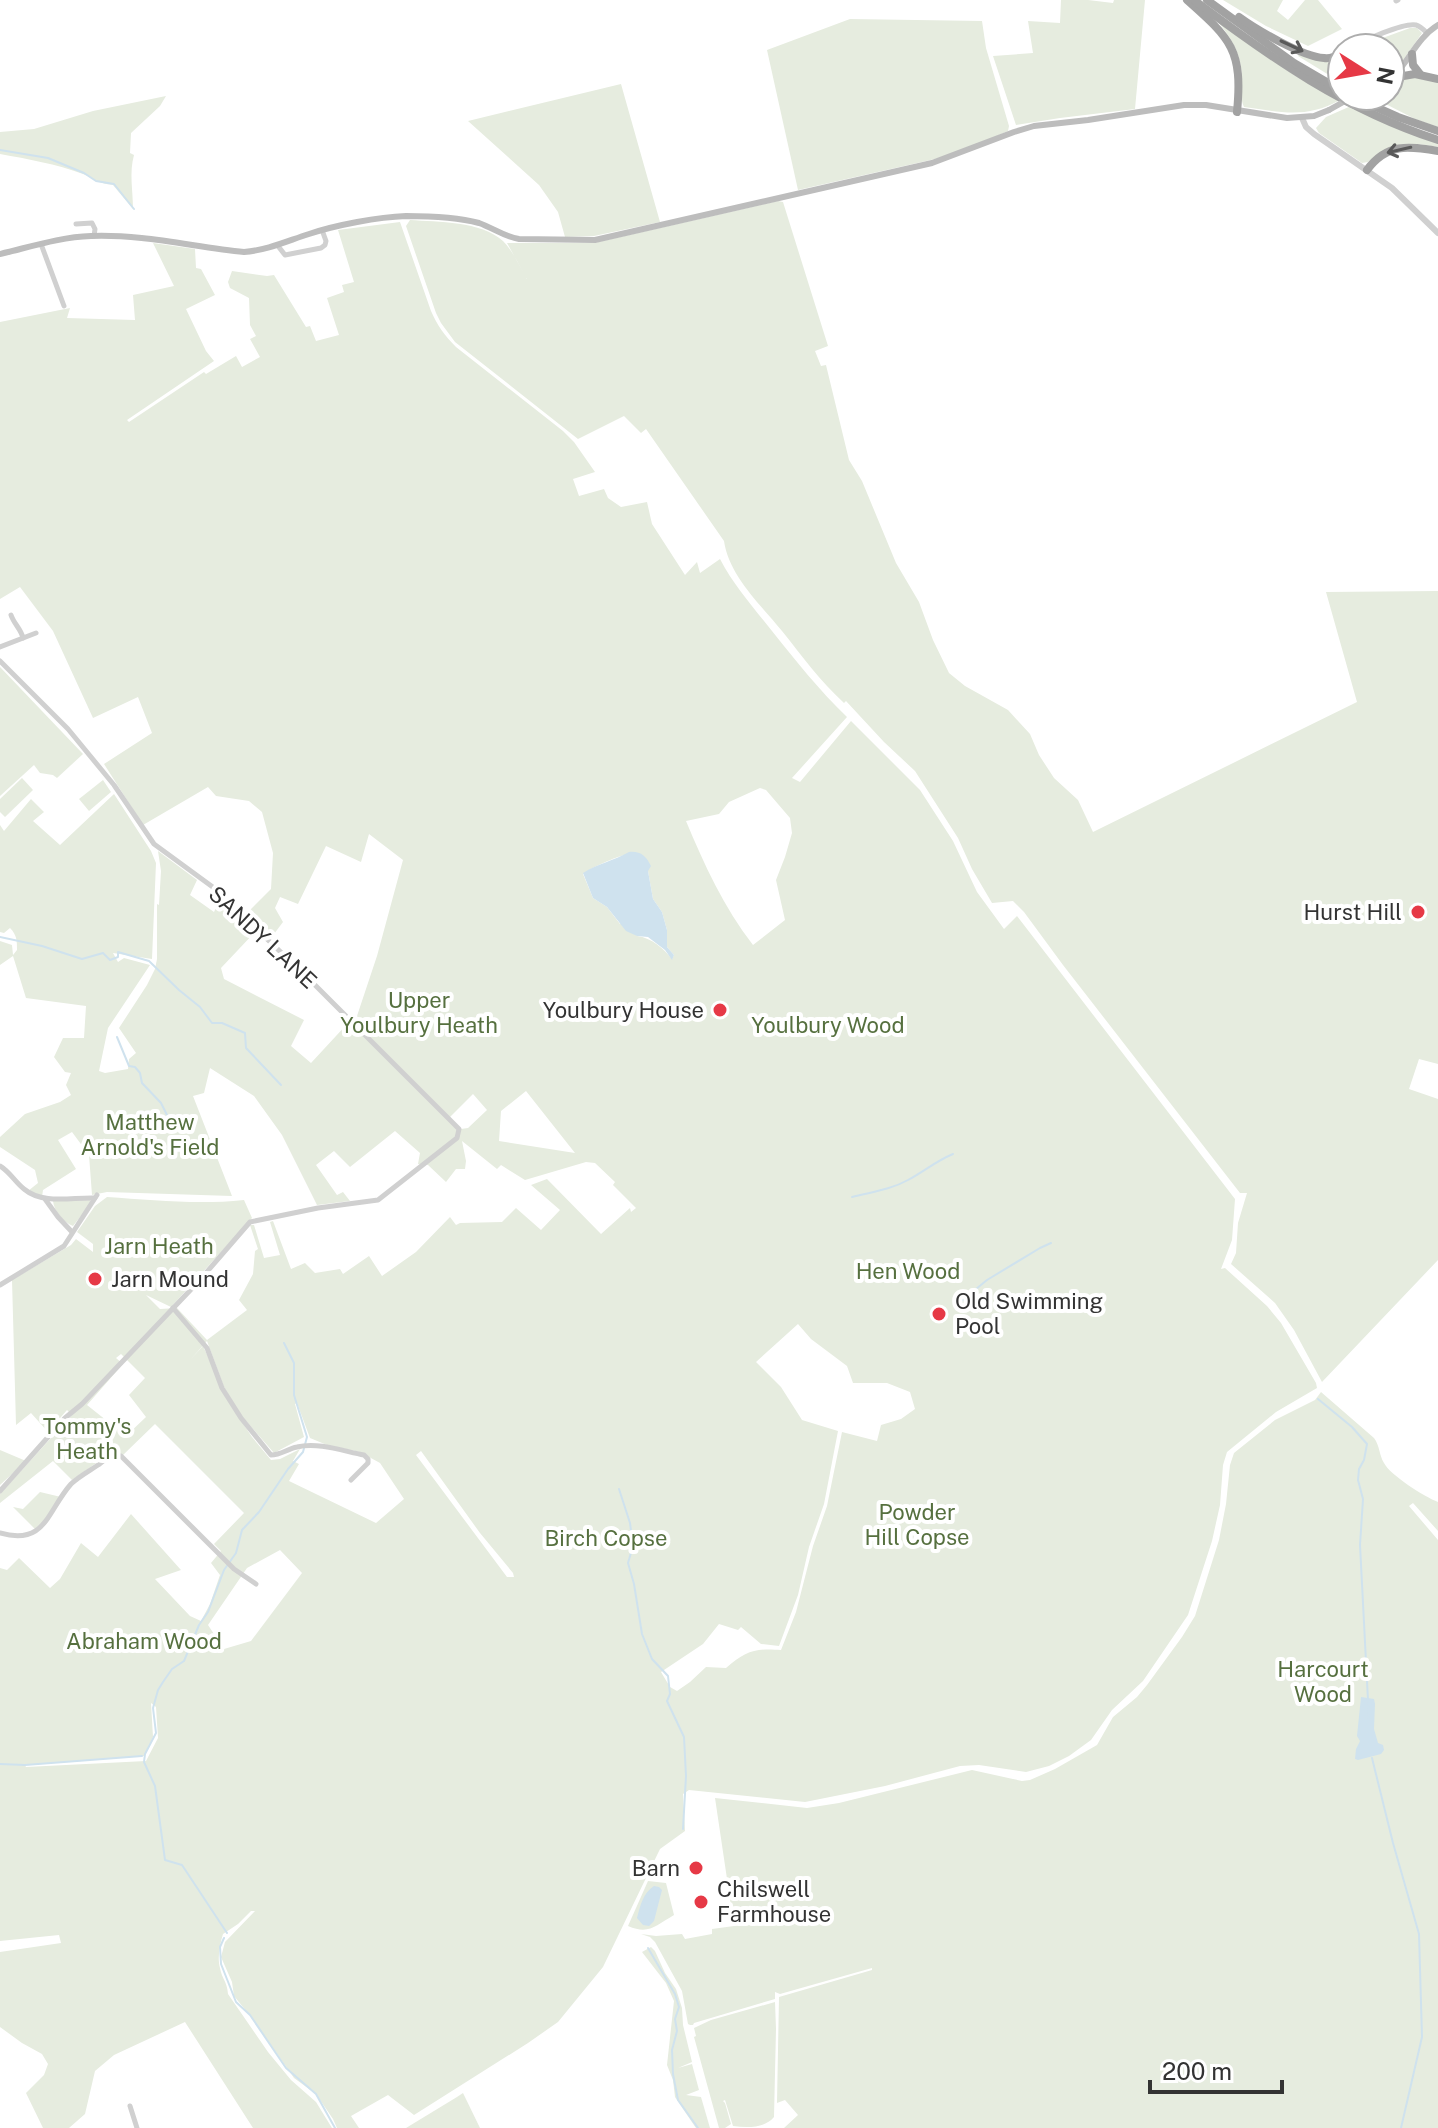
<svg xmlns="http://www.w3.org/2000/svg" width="1438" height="2128" font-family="'Public Sans',sans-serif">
<rect width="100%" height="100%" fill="#fff"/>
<g fill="#e6ecdf" fill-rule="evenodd">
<path d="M 1061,0 L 1088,0 L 1113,3 L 1114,0 L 1145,0 L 1135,109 L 1060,118 L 1016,125 L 993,56 L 1033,53 L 1028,21 L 1060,23 Z"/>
<path d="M 1223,0 L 1283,0 L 1277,11 L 1288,20 L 1305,0 L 1318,0 L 1342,29 L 1308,46 L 1266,26 Z"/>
<path d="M 850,19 L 982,21 L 986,48 L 1009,126 L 1008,131 L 967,149 L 935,159 L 798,190 L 767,50 Z"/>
<path d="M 1218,22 C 1257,49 1296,80 1340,100 C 1306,119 1281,112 1244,107 C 1240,99 1242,91 1242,82 C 1242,57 1234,41 1218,22 Z"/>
<path d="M 1410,28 L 1417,28 L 1422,33 L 1401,63 L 1390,73 L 1390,48 L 1367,48 L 1369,43 Z"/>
<path d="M 1299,52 L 1342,57 L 1342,83 L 1298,56 Z"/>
<path d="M 1412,77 L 1438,82 L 1438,127 L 1415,119 L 1370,96 L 1390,96 L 1390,83 Z"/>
<path d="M 621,84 L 660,222 L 594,236 L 565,237 L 558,212 L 539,185 L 468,121 Z"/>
<path d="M 166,96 L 160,106 L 131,133 L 130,153 L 134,155 C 129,173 133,190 133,209 L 113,185 C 97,183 96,179 83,174 C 56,164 28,159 0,154 L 0,132 L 34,129 L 93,111 Z"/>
<path d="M 1351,106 L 1438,142 L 1438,147 C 1409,142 1391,141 1368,162 L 1362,163 L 1319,133 L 1316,128 L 1326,117 Z"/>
<path d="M 778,201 L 783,202 L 828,346 L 815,351 L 821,366 L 826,365 L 849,460 L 862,481 L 896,563 L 919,602 L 933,640 L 949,673 L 965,686 L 1008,710 L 1030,734 L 1039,755 L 1054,778 L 1078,800 L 1093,832 L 1357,702 L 1326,592 L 1438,591 L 1438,1064 L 1419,1059 L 1409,1089 L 1438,1099 L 1438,1260 L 1322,1382 L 1294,1330 L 1275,1303 L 1231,1264 L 1236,1253 L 1238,1223 L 1247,1193 L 1240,1193 L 1063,965 L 1024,912 L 1013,901 L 992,903 L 972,869 L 958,838 L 915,771 L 884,742 L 846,701 L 844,703 C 820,681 802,656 782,631 C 761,605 729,576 724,541 L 646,429 L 641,433 L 624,416 L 578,439 L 455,342 L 441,323 L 436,313 L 406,226 L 410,220 C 438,222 481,221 503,241 C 513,251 520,267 527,279 L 507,243 L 594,243 Z"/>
<path d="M 400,222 L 431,311 C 437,325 445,336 456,347 L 563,431 L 574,442 L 595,472 L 573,479 L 579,496 L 604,489 L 608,498 L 621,507 L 647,502 L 652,524 L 685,575 L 697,562 L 700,573 L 720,559 C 734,586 754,608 772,631 C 796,661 819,690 847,717 L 792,778 L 800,782 L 851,721 L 920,790 L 953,841 L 977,892 L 1004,929 L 1017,916 L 1235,1199 L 1232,1240 L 1221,1269 L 1225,1268 L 1267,1306 L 1281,1323 L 1316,1383 L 1317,1388 L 1276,1412 L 1227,1452 L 1223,1465 L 1220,1505 L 1212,1541 L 1188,1615 L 1143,1681 L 1112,1710 L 1091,1740 L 1069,1756 L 1049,1766 L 1026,1772 L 979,1765 L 960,1766 L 885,1786 L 805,1802 L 689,1790 L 683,1794 L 685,1831 L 660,1849 L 603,1967 L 558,2022 L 528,2043 L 414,2115 L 388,2095 L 351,2116 L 359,2128 L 337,2128 L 333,2119 L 316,2094 L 294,2078 L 252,2018 L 234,1996 L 232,1982 L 221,1957 L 225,1942 L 255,1911 L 251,1911 L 238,1924 L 223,1934 C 220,1944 217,1957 220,1968 C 222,1979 227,1981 228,1994 L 268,2052 L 291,2080 L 316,2102 L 332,2128 L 253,2128 L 185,2022 L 114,2055 L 95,2071 L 85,2114 L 69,2128 L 43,2128 L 26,2093 L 44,2075 L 48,2064 L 42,2054 L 22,2043 L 0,2027 L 0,1952 L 61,1943 L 59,1935 L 0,1941 L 0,1568 L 7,1570 L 19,1558 L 50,1588 L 60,1579 L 81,1543 L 98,1557 L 131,1514 L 181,1570 L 155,1579 L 190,1616 L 201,1621 L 210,1604 L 220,1575 L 211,1563 L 221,1551 L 214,1544 L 244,1513 L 155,1424 L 123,1455 L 109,1454 L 72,1480 L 53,1461 L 0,1503 L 0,1494 L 72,1415 L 67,1410 L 48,1432 L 31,1413 L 16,1425 L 12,1280 L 71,1245 L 76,1239 L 93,1252 L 93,1244 L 77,1232 L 95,1206 L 107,1197 C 152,1200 198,1205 244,1200 L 252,1218 L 171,1307 L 146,1295 L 160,1309 L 177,1308 L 207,1340 L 247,1310 L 239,1300 L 253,1274 L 255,1251 L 258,1249 L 250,1225 L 254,1225 L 264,1258 L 280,1255 L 270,1222 L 273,1221 L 291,1269 L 305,1263 L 315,1273 L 340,1269 L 343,1274 L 369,1256 L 382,1276 L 416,1252 L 450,1217 L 456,1225 L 460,1223 L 502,1222 L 516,1208 L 541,1230 L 560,1210 L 531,1185 L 547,1179 L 601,1234 L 630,1208 L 631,1212 L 636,1208 L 613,1185 L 615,1182 L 595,1163 L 586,1162 L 525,1180 L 501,1165 L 497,1169 L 462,1141 L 466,1161 L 465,1169 L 456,1169 L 446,1182 L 428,1165 L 418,1164 L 420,1153 L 395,1131 L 350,1167 L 334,1151 L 316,1165 L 337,1195 L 343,1192 L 350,1201 L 317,1205 L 282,1135 L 254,1096 L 210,1068 L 204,1093 L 193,1096 L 232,1196 L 107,1192 L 92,1195 L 89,1155 L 72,1132 L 58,1140 L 76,1169 L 43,1190 L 42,1197 L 28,1191 L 38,1183 L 35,1170 L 0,1147 L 0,1137 L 25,1114 L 60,1102 L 71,1095 L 66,1085 L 71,1073 L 65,1072 L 54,1057 L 63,1038 L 84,1038 L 86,1006 L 26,998 L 13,956 L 0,965 L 0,941 L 12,945 L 13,955 L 17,950 C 17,941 17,935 10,928 L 4,933 L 0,932 L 0,825 L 4,831 L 31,799 L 44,812 L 33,821 L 60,845 L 114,794 L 151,851 L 156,863 L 152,959 L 113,953 L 118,962 L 124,958 L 150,965 L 108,1028 L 99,1071 L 105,1073 L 128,1069 L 129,1059 L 136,1053 L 119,1028 L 147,985 L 155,969 L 157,959 L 157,904 L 159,905 L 161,871 L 158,851 L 197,880 L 190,895 L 214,912 L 221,897 L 242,918 L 271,889 L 273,853 L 262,812 L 249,801 L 216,796 L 208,787 L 143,825 L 104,764 L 152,733 L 138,697 L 93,718 L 53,631 L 20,587 L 0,599 L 0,322 L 70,308 L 67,318 L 135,320 L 133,295 L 174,286 L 153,243 L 195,249 L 196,268 L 201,269 L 215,295 L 186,309 L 206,351 L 214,361 L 127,420 L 129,422 L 204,372 L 206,374 L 236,356 L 242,367 L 260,357 L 250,339 L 256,336 L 250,325 L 249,298 L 230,288 L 228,282 L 232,271 L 267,276 L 274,275 L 306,327 L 310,326 L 316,341 L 339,335 L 327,298 L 344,292 L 342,285 L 354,282 L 338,230 ZM 760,788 L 766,790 L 790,818 L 792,833 L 785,857 L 776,880 L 785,920 L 753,945 C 724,908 704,864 686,821 L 719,814 L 729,802 ZM 369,834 L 403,860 L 377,956 L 355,1022 L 352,1027 L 348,1023 L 311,1063 L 291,1046 L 304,1020 L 224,979 L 221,968 L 255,932 L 271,938 L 283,922 L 275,908 L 280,897 L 298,904 L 326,846 L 361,862 ZM 625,855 L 648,871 L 653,899 L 662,912 L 667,930 L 667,947 L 674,955 L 672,959 C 663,948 652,938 637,936 L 633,926 L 638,921 L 637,914 L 630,903 L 623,904 L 621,912 L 624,921 L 620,924 L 607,907 L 593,898 L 583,874 C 589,869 617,856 625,855 ZM 526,1091 L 575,1153 L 499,1141 L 501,1111 ZM 473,1094 L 487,1110 L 468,1128 L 461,1129 L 450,1117 ZM 798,1324 L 811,1339 L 847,1366 L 853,1383 L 887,1383 L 910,1392 L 915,1409 L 901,1419 L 881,1425 L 877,1441 L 842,1432 L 827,1506 L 813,1546 L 796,1612 L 781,1650 C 755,1648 746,1651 726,1668 L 706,1667 L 690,1682 L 677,1691 L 670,1687 L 661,1672 L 703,1644 L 719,1624 L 738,1630 L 741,1627 L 761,1644 L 779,1646 L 798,1595 L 809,1547 L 824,1504 L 838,1431 L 802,1420 L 781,1387 L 756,1362 ZM 207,1341 L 224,1387 L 240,1414 L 274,1453 L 304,1437 L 295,1404 L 297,1403 L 310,1438 L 327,1445 L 360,1452 L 380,1463 L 404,1499 L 376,1523 L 289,1481 L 299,1464 L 293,1461 L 300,1449 L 280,1459 L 271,1460 L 252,1437 L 230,1404 L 203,1346 L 190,1360 ZM 121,1354 L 145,1378 L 129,1395 L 146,1417 L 126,1436 L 87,1405 L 123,1364 L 116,1358 ZM 421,1451 L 480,1533 L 513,1573 L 514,1577 L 507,1577 L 416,1455 ZM 280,1550 L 302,1573 L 251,1641 L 224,1649 L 208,1625 L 247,1568 ZM 151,1703 L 156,1707 L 158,1738 L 146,1761 L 26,1767 L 25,1765 L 144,1756 L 153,1737 Z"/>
<path d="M 0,667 L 83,754 L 57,778 L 53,775 L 40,773 L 34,765 L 0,796 Z"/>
<path d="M 22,778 L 33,790 L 5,817 L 0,812 L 0,799 Z"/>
<path d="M 103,780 L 111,792 L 89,811 L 79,799 Z"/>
<path d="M 90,1200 L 92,1202 L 73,1226 C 63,1222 54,1211 53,1201 Z"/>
<path d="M 1321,1392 L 1374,1438 C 1380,1446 1379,1455 1384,1463 C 1390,1475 1425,1497 1438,1502 L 1438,1531 L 1413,1503 L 1409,1506 L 1438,1540 L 1438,2128 L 784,2128 L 798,2115 L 785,2100 L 777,2103 L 779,1997 L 872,1970 L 872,1968 L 780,1994 L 775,1992 L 775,1999 L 694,2023 L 693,2025 L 690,2025 L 688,2024 L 682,1991 L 655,1942 L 650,1937 L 641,1934 L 656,1936 L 682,1934 L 685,1939 L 712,1934 L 712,1929 L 734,1926 L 715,1798 L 807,1808 L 839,1803 L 972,1770 L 1022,1781 L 1030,1780 L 1055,1769 L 1097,1745 L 1113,1717 L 1137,1697 L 1147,1685 L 1182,1637 L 1195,1616 L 1219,1540 L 1226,1504 L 1230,1465 L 1234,1453 L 1275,1420 L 1315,1400 Z"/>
<path d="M 0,1450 L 26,1461 L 0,1485 Z"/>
<path d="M 40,1492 L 61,1497 L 46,1519 L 35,1529 L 13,1507 L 23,1509 Z"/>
<path d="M 648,1881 L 666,1883 L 674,1915 C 655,1926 649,1935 628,1926 Z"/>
<path d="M 651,1947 L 655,1951 L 665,1973 L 676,1989 L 682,2008 L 683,2025 L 692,2062 L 678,2068 L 692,2064 L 699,2090 L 686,2095 L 701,2097 L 710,2128 L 696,2128 L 675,2097 L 673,2080 L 667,2065 L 674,2001 L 666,1983 L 642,1952 Z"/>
<path d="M 775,2002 L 776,2029 L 774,2117 C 765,2128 748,2128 733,2126 L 725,2100 L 723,2101 L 725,2103 L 731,2124 L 725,2128 L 719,2128 L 694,2037 L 696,2036 L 694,2028 L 711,2020 Z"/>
<path d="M 463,2093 L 480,2128 L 406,2128 L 457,2097 Z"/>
</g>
<g fill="#cfe2ee">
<path d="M 629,852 C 641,851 646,856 651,866 L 648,871 L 653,899 L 662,912 L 667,930 L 667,947 L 674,955 L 672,960 L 665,950 L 648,937 L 637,936 L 626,931 L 607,907 L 593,898 L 583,873 C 597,864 615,860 629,852 Z"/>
<path d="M 1361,1697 L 1374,1699 L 1375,1704 L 1374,1729 L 1378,1743 L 1383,1745 L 1384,1750 L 1381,1754 L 1358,1760 L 1355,1759 L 1356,1749 L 1360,1741 L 1357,1736 Z"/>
<path d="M 654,1886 L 659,1887 L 662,1890 L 654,1921 L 649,1926 L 643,1925 L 637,1918 C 640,1906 643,1893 654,1886 Z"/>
</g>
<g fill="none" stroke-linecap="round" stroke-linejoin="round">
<g stroke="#cfe2ee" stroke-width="2">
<path d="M 0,150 L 48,158 L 84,173 L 96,181 L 114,184 L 134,209"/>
<path d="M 0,937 L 42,946 L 82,959 L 103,953 L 110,960 L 118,957 L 118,952 L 149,961 L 179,990 L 200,1007 L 212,1023 L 222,1023 L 245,1033 L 246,1048 L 281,1085"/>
<path d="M 117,1037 L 129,1066 L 135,1067 L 140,1073 L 142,1083 L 161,1103 L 167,1115"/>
<path d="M 852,1197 C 871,1192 890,1190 908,1180 C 923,1172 936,1161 953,1154"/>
<path d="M 959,1303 L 987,1280 L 1040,1248 L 1051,1243"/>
<path d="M 1318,1399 L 1352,1427 L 1367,1444 L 1364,1460 L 1359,1469 L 1358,1480 L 1363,1499 L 1360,1545 L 1369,1720"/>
<path d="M 619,1489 L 630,1523 L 633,1546 L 628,1563 L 634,1584 L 642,1634 L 652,1659 L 668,1676 L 670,1694 L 667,1701 L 684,1737 L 686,1776 L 683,1829"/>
<path d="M 1372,1758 L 1393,1843 L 1419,1934 L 1422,2037 L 1401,2128"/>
<path d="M 0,1764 L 25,1765 L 142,1756"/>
<path d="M 227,1933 L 182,1865 L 165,1860 L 155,1786 L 144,1762 L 145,1754 L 156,1733 L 153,1708 L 158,1690 L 163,1682 L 172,1669 L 184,1661 L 199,1625 L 208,1612 L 224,1570 L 236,1553 L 242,1530 L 259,1512 L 288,1469 L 303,1452 L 307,1437 L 294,1395 L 294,1363 L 284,1343"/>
<path d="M 224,1938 L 220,1947 L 221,1964 L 236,2002 L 250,2015 L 286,2068 L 316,2094 L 335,2128"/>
<path d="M 648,1948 L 675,1994 L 679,2007 L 675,2019 L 677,2031 L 672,2050 L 673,2074 L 678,2100 L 698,2128"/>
</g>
<g stroke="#d0d0d0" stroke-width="5">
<path d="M 1396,1 L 1398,0"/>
<path d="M 1351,47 C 1363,41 1404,22 1416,25 C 1420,26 1424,30 1427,33"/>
<path d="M 76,224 L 92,223 L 95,229 L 94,236"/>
<path d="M 41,244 L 64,306"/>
<path d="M 278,246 L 285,255 L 321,248 L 325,245 L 326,241 L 322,230"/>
<path d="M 11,615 C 14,624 21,629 23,638"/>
<path d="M 0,647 L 36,633"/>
<path d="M 0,661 L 68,729 L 114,785 L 154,844 L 225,896 L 244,917 L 313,983 L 459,1129 L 457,1138 L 378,1200 L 318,1208 L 250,1222 L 199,1281 L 82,1404 L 65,1418 L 0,1491"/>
<path d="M 0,1166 C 10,1172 15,1182 24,1189 C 43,1205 72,1197 95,1198"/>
<path d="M 45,1199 L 58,1217 L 72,1232"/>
<path d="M 0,1285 L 64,1246 L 97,1195"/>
<path d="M 173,1308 L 207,1348 L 222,1388 L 241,1418 L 271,1455 C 281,1455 287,1449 297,1447 C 318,1442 343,1451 364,1455 L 368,1459 L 368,1463 L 351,1480"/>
<path d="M 0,1533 C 46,1546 47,1511 71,1484 C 78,1477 89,1471 98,1465 C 106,1459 110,1455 121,1456 L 234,1569 L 256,1584"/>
<path d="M 130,2106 L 137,2128"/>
</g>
<path stroke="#d0d0d0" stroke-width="6" d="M 1302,118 L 1306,127 L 1314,134 L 1392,188 L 1438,233"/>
<g stroke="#bdbdbd" stroke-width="6">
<path d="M 1393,77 C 1409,61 1418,37 1438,25"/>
<path d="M 0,254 C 30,247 60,237 91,236 C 142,234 194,247 244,252 C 268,250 287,241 309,234 C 336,225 378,217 406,216 C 430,216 457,217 479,223 C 493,228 505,237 519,239 L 595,240 L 932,163 L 1014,132 L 1034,126 L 1088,120 L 1184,105 L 1206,105 L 1287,118 L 1314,116 L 1329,110"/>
</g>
<g stroke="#a2a2a2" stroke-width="8">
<path d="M 1187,0 C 1231,39 1243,50 1237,112"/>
<path d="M 1194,0 C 1271,58 1345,110 1438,140"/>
<path d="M 1207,0 L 1294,63 L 1342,91"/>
<path d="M 1239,17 C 1257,30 1303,57 1324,58 C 1331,59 1336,56 1342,52"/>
<path d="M 1350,48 L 1352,47"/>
<path d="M 1412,54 L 1413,65 L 1420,74"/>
<path d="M 1392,78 L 1415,74 L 1438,79"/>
<path d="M 1351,96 L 1398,117 L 1438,131"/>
<path d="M 1367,170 C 1387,143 1408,146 1438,151"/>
</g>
<path stroke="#bdbdbd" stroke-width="6" d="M 1329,110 L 1354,96"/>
</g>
<defs><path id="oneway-shaft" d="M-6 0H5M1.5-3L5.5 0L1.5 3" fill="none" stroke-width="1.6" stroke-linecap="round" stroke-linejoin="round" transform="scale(2)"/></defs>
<g stroke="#5a5a5a">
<use href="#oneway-shaft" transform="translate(1292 46) rotate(25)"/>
<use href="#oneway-shaft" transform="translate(1399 150) rotate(167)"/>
</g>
<g fill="#e63946" stroke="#fff" stroke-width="3">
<circle cx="1418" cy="912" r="8"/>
<circle cx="720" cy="1010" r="8"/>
<circle cx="95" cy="1279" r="8"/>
<circle cx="939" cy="1314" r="8"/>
<circle cx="696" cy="1868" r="8"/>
<circle cx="701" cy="1902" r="8"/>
</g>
<g text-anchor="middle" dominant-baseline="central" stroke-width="8" stroke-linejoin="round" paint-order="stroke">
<g font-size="22" fill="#333" stroke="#fff" text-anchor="end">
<text x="1402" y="912">Hurst Hill</text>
<text x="704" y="1010">Youlbury House</text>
<text x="111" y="1279" text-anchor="start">Jarn Mound</text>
<text x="955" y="1301" text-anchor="start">Old Swimming<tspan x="955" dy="25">Pool</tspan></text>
<text x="680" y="1868">Barn</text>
<text x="717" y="1889" text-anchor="start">Chilswell<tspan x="717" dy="25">Farmhouse</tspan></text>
</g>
<g font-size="22" fill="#333" stroke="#fff">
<text transform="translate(263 937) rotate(43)">SANDY LANE</text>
</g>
<g font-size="22" fill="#56703f" stroke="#fff">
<text x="419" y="1000">Upper<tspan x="419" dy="25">Youlbury Heath</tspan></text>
<text x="828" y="1025">Youlbury Wood</text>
<text x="150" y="1122">Matthew<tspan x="150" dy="25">Arnold's Field</tspan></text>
<text x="159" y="1246">Jarn Heath</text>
<text x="908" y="1271">Hen Wood</text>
<text x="87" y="1426">Tommy's<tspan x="87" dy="25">Heath</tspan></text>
<text x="917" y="1512">Powder<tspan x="917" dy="25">Hill Copse</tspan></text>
<text x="606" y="1538">Birch Copse</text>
<text x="144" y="1641">Abraham Wood</text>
<text x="1323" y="1669">Harcourt<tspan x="1323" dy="25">Wood</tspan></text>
</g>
</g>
<g transform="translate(1366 72) rotate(101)"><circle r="38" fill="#ffffff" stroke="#adadad" stroke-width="2"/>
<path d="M0-6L14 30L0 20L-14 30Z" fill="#e63946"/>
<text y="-12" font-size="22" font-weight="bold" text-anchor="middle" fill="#333333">N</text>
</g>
<path d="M1150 2080v12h132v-12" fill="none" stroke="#333333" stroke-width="4"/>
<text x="1162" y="2080" font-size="24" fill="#333333" stroke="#ffffff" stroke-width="6" paint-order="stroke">200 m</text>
</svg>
